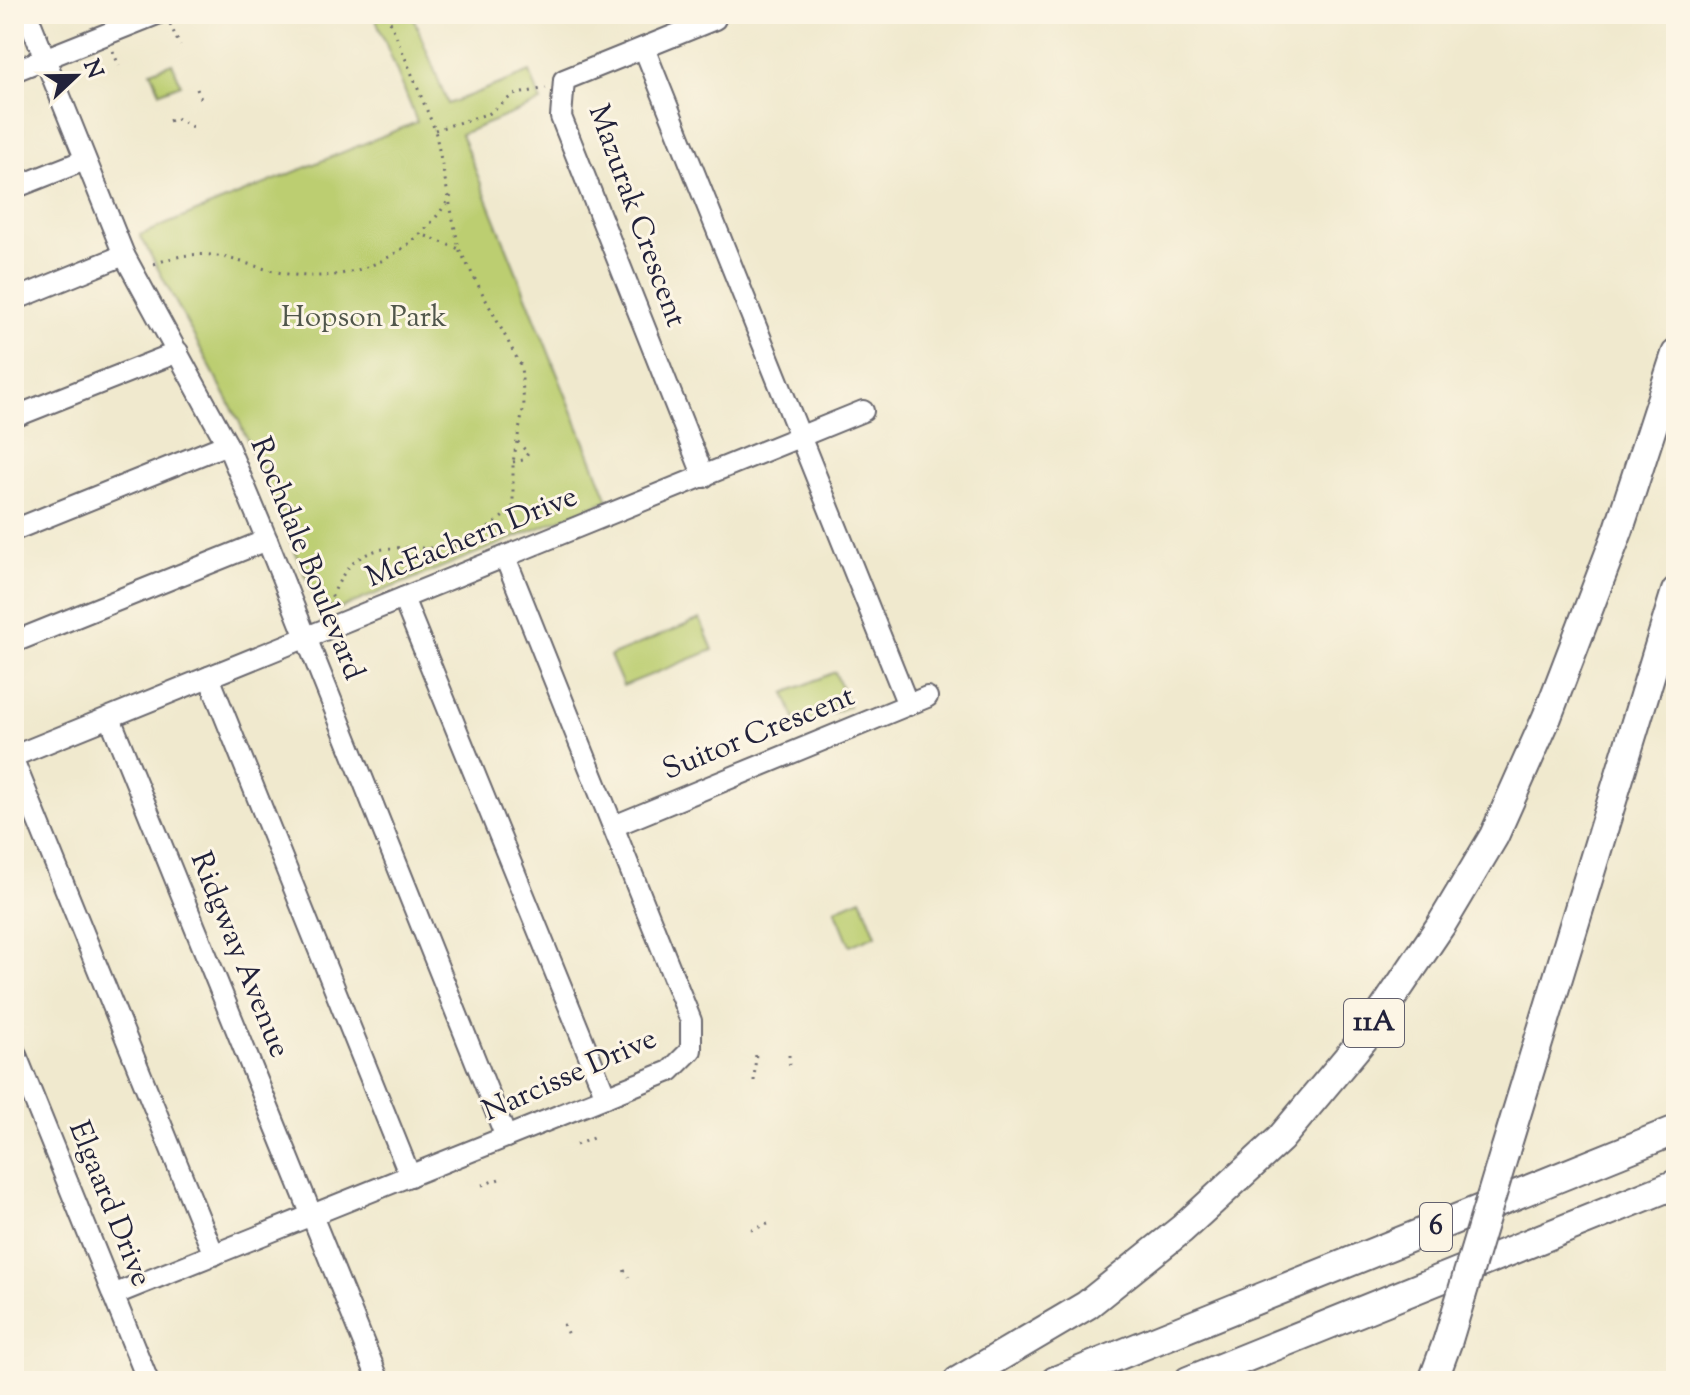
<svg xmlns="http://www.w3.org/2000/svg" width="1690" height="1395" font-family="'Sorts Mill Goudy',serif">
<rect width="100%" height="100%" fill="#fcf5e5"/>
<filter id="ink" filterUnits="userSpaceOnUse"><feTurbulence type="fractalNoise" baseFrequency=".0125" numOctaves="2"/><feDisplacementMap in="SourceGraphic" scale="16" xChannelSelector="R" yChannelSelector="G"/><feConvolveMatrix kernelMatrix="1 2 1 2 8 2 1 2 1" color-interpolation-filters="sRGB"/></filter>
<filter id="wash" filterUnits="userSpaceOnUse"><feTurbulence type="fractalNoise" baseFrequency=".006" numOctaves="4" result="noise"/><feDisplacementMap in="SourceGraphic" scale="32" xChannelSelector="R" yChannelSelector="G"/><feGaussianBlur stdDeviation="1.8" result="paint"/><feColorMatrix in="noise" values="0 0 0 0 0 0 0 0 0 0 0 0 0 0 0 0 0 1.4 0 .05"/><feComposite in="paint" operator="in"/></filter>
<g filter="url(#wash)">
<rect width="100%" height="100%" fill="#f0e9ce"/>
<g fill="#bcce71" stroke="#6f7856" stroke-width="2">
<path d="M 374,14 L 412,14 L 448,104 L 530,72 L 541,102 L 461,134 L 608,500 L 336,610 L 323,608 L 315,598 L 239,421 L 140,235 L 417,122 Z"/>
<path d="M 172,63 L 181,84 L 160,92 L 151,71 Z"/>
<path d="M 700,619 L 713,650 L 623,686 L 610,656 Z"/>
<path d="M 835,672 L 849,706 L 798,727 L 785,693 Z"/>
<path d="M 861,898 L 876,935 L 850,946 L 835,909 Z"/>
</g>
</g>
<g filter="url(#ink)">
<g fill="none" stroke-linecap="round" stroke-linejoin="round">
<g stroke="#6a686e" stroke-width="24">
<g id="minor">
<path d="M 27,14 L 124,255 L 227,444 L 267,540 L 506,1137"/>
<path d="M 644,48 L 908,705"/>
<path d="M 14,71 L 157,14"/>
<path d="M 14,188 L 85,160"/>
<path d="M 14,300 L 124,255"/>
<path d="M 14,417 L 178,352"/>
<path d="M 704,477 L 561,117 L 564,80 L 715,19"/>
<path d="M 14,530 L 227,444"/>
<path d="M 403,598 L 606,1097"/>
<path d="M 14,642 L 267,540"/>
<path d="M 209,677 L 410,1176"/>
<path d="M 110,718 L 379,1381"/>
<path d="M 14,756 L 863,411"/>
<path d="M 14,762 L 214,1255"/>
<path d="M 614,826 L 927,697"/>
<path d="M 14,1050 L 148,1381"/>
<path d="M 113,1295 L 670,1071 L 691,1050 L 691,1021 L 505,557"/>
</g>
</g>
<g stroke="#6a686e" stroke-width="32">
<g id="highway">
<path d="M 1505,1151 L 1676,591"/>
<path d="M 958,1381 L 1087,1305 L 1182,1229 L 1280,1139 L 1366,1036 L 1441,925 L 1494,836 L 1547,717 L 1619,529 L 1676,354"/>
<path d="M 1055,1381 L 1676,1130"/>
<path d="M 1188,1381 L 1676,1184"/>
<path d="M 1433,1381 L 1448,1340"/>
</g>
</g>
<g stroke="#6a686e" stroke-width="3" stroke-dasharray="2 6" stroke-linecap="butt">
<path d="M 387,14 L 435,130 L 459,249 L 521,366 L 524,405 L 513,462 L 513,508 L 522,533"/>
<path d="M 170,24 L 180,46"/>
<path d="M 113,51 L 119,66"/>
<path d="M 197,89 L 201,99"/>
<path d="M 169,121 L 176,118 L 194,128"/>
<path d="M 435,130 L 490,113 L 513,95 L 546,88"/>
<path d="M 426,236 L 459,249"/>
<path d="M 154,264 C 205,245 224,258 273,271 C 346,289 412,259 451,196"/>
<path d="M 513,462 L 523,460 L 528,453 L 516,440"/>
<path d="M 324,611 C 333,597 338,579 349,567 C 379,535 419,555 456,545 C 478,539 496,522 513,508"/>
<path d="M 789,1055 L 790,1067"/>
<path d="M 754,1081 L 756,1053"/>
<path d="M 576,1145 L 595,1137"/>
<path d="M 482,1185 L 502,1178"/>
<path d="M 751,1230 L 768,1224"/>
<path d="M 624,1270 L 629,1277"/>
<path d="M 563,1324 L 569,1337"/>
</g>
<use href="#minor" stroke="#fff" stroke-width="20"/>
<use href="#highway" stroke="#fff" stroke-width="28"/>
<g stroke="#6a686e" stroke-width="32" stroke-linecap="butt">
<path id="highway-bridge" d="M 1448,1340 L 1505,1151"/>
</g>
<use href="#highway-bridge" stroke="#fff" stroke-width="28"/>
</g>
</g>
<g text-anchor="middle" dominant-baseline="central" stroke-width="6" stroke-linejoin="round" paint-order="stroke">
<g fill="#fcf5e5" stroke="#63616e" stroke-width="2">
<rect x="1344" y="999" width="60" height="48" rx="6"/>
<rect x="1420" y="1203" width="32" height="48" rx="6"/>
</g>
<g font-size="28" font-weight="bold" fill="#22223b">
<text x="1374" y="1023">11A</text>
<text x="1436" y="1227">6</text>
</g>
<g font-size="30" fill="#22223b" stroke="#fcf5e5">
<text transform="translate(636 216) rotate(70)">Mazurak Crescent</text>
<text transform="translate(472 538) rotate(-22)">McEachern Drive</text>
<text transform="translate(306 559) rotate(68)">Rochdale Boulevard</text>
<text transform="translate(759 734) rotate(-22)">Suitor Crescent</text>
<text transform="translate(239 955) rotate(68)">Ridgway Avenue</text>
<text transform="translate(570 1076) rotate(-24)">Narcisse Drive</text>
<text transform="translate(109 1204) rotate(68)">Elgaard Drive</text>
</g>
<g font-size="30" fill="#50564b" stroke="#fcf5e5">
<text x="364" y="318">Hopson Park</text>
</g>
</g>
<rect width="1690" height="1395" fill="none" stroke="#fcf5e5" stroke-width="48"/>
<g transform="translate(76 76) rotate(68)" stroke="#fcf5e5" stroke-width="6" paint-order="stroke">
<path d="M0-6L14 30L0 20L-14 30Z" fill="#22223b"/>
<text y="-12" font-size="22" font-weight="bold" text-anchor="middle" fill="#22223b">N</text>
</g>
</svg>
